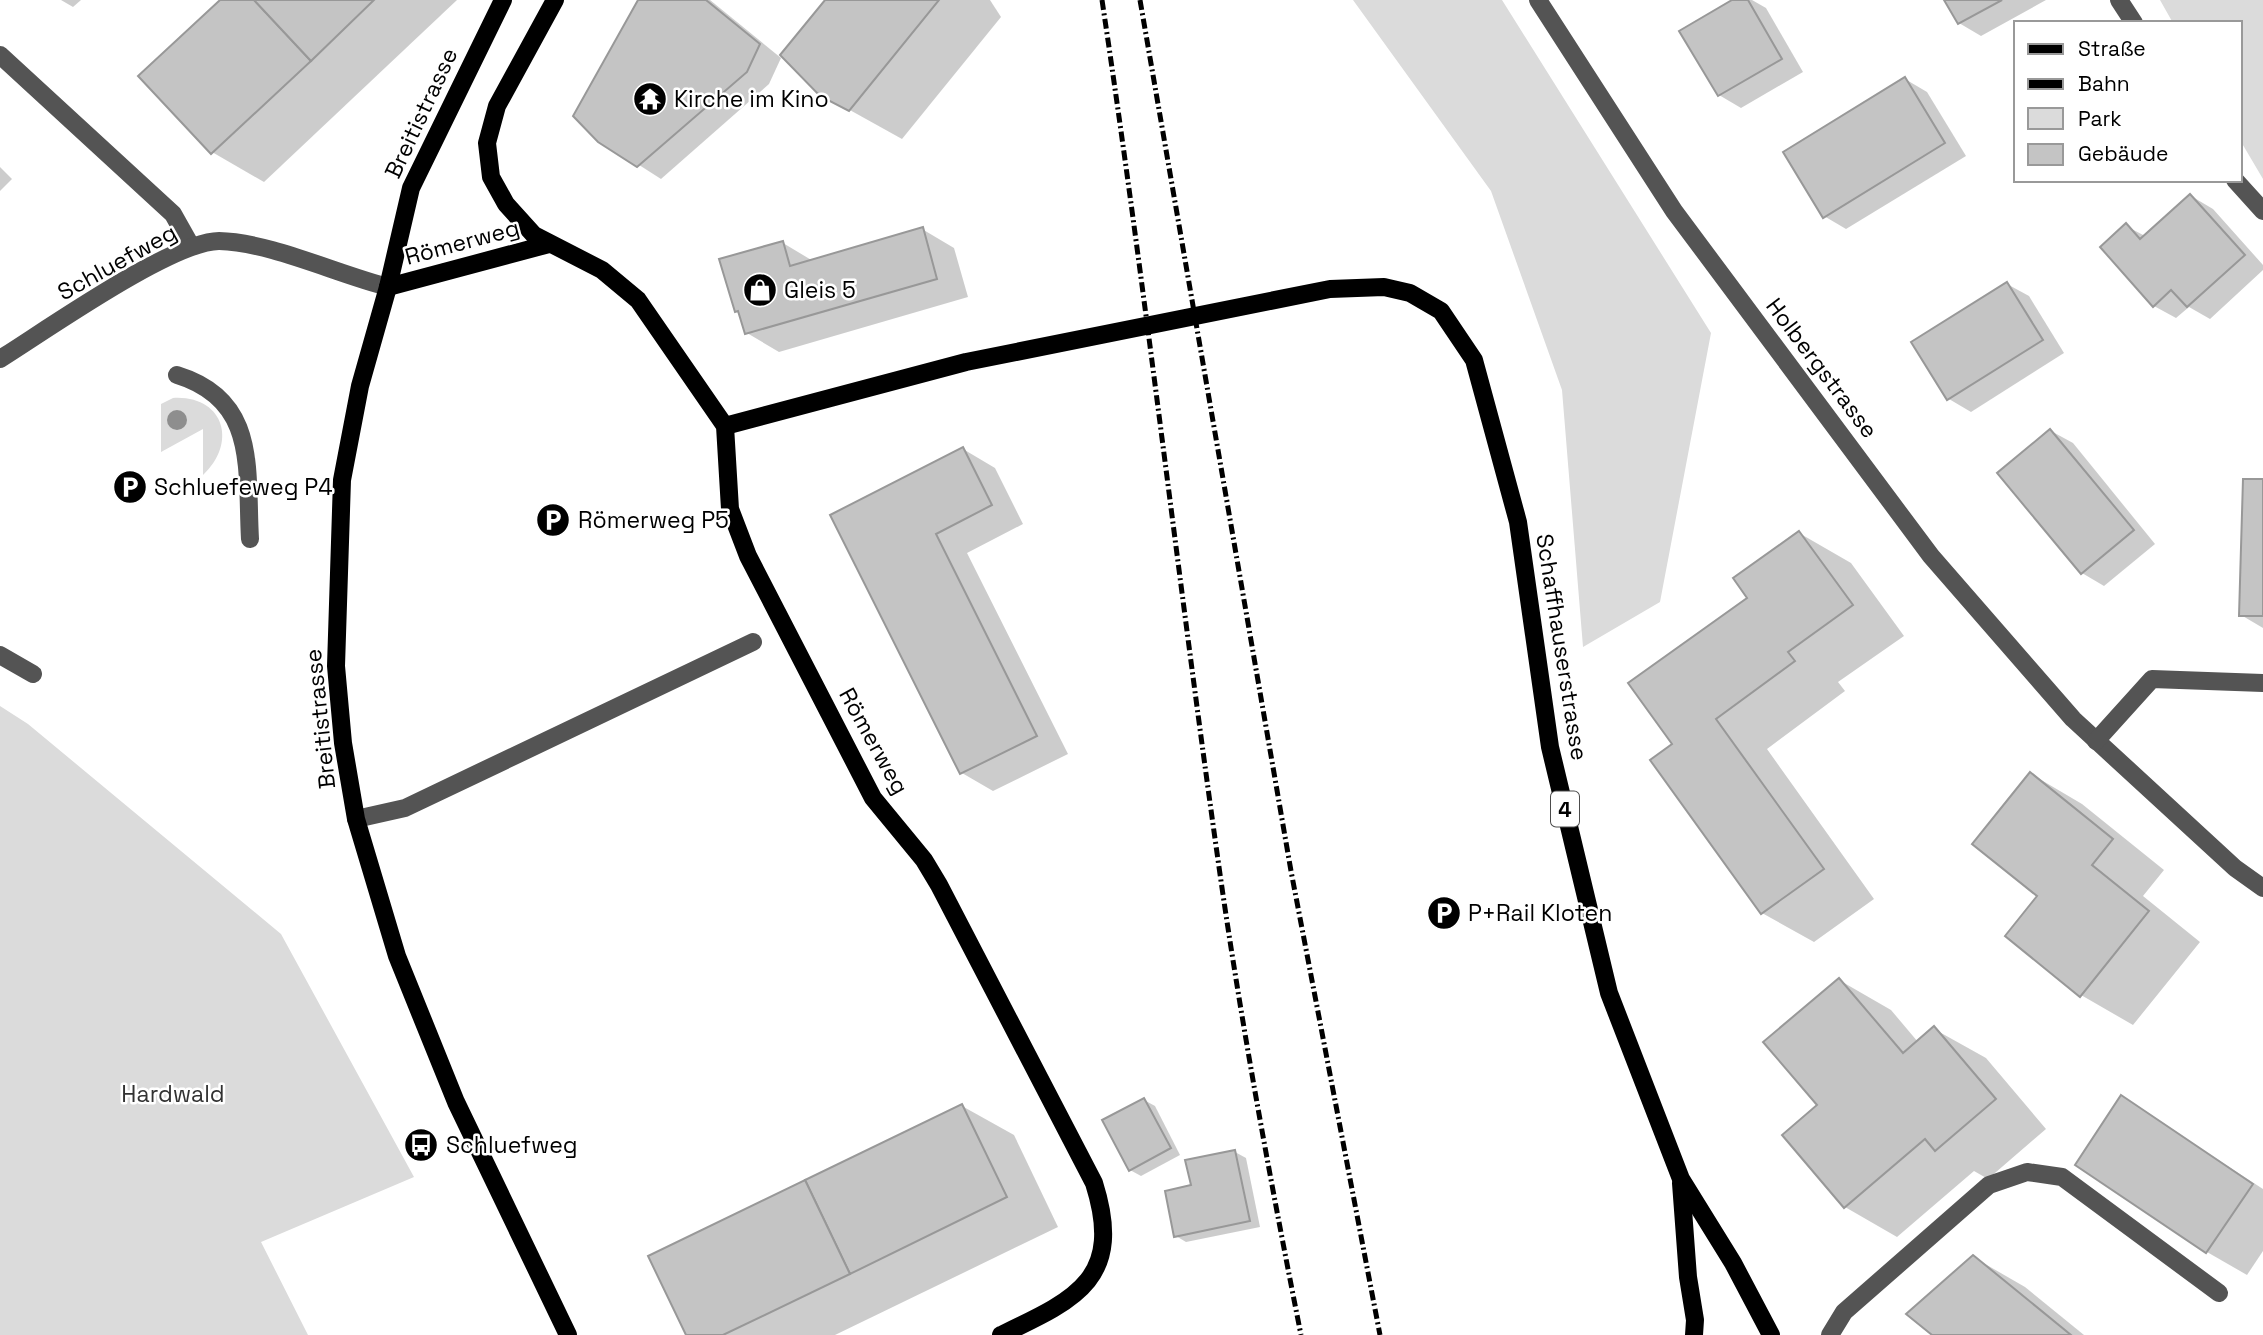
<svg xmlns="http://www.w3.org/2000/svg" width="2263" height="1335" font-family="'Space Grotesk',sans-serif">
<rect width="100%" height="100%" fill="#fff"/>
<g fill="#dbdbdb">
<path d="M 1353,0 L 1502,0 L 1711,333 L 1660,602 L 1583,647 L 1562,390 L 1491,191 Z"/>
<path d="M 2160,0 L 2263,0 L 2263,179 L 2240,140 L 2240,23 L 2173,23 Z"/>
<path d="M 173,398 C 224,395 238,443 203,475 L 203,429 L 161,452 L 161,404 Z"/>
<path d="M 0,706 L 28,724 L 281,934 L 414,1177 L 261,1242 L 308,1335 L 0,1335 Z"/>
</g>
<g fill="#0003">
<path d="M 61,0 L 81,0 L 73,7 Z"/>
<path d="M 222,0 L 457,0 L 264,182 L 212,152 Z"/>
<path d="M 640,0 L 710,0 L 781,58 L 769,84 L 661,179 L 600,140 Z"/>
<path d="M 827,0 L 990,0 L 1001,17 L 902,139 L 821,94 Z"/>
<path d="M 1736,0 L 1752,0 L 1766,8 L 1803,72 L 1741,108 L 1719,95 Z"/>
<path d="M 1946,0 L 2046,0 L 1981,36 L 1959,23 Z"/>
<path d="M 1905,79 L 1927,92 L 1966,156 L 1846,229 L 1824,216 Z"/>
<path d="M 0,167 L 12,179 L 0,191 Z"/>
<path d="M 2191,196 L 2213,209 L 2263,265 L 2263,270 L 2210,319 L 2189,307 L 2176,318 L 2154,306 L 2126,226 L 2145,236 Z"/>
<path d="M 922,229 L 954,248 L 968,297 L 779,352 L 747,333 L 740,313 L 736,311 L 783,243 L 813,261 Z"/>
<path d="M 2007,284 L 2029,296 L 2064,353 L 1971,412 L 1949,399 L 1913,343 Z"/>
<path d="M 2051,431 L 2073,443 L 2155,544 L 2104,586 L 2082,573 Z"/>
<path d="M 963,449 L 995,468 L 1023,524 L 967,553 L 1068,754 L 993,791 L 962,773 L 832,516 Z"/>
<path d="M 2263,481 L 2263,628 L 2241,615 Z"/>
<path d="M 1799,533 L 1851,563 L 1904,636 L 1838,682 L 1845,691 L 1767,749 L 1874,899 L 1814,942 L 1762,913 L 1674,744 L 1750,599 Z"/>
<path d="M 2031,774 L 2082,804 L 2164,870 L 2143,896 L 2200,942 L 2133,1025 L 2081,995 L 2007,936 L 2039,896 Z"/>
<path d="M 1839,980 L 1891,1010 L 1918,1042 L 1934,1029 L 1986,1058 L 2046,1129 L 1988,1179 L 1974,1171 L 1897,1237 L 1845,1207 L 1784,1136 L 1820,1105 Z"/>
<path d="M 2122,1098 L 2263,1189 L 2263,1251 L 2247,1275 L 2207,1252 L 2077,1164 Z"/>
<path d="M 1144,1100 L 1155,1106 L 1180,1155 L 1141,1176 L 1130,1170 Z"/>
<path d="M 962,1106 L 1014,1135 L 1058,1227 L 835,1335 L 688,1335 Z"/>
<path d="M 1235,1152 L 1246,1158 L 1260,1227 L 1186,1242 L 1176,1236 L 1193,1187 Z"/>
<path d="M 1973,1257 L 2025,1287 L 2084,1335 L 1935,1335 Z"/>
</g>
<g fill="#c4c4c4" stroke="#989898" stroke-width="2">
<path d="M 220,0 L 254,0 L 311,61 L 211,154 L 138,76 Z"/>
<path d="M 254,0 L 374,0 L 311,61 Z"/>
<path d="M 638,0 L 706,0 L 760,44 L 747,72 L 637,167 L 598,142 L 573,116 Z"/>
<path d="M 825,0 L 939,0 L 849,111 L 820,96 L 780,55 Z"/>
<path d="M 1732,0 L 1748,0 L 1782,59 L 1718,96 L 1679,31 Z"/>
<path d="M 1944,0 L 2002,0 L 1958,24 Z"/>
<path d="M 1905,77 L 1945,143 L 1823,218 L 1783,152 Z"/>
<path d="M 2190,194 L 2245,255 L 2187,307 L 2171,290 L 2153,307 L 2100,247 L 2126,223 L 2140,239 Z"/>
<path d="M 923,227 L 937,279 L 745,334 L 738,311 L 735,312 L 719,259 L 783,241 L 790,266 Z"/>
<path d="M 2007,282 L 2043,340 L 1947,400 L 1911,342 Z"/>
<path d="M 2050,429 L 2134,530 L 2081,574 L 1997,473 Z"/>
<path d="M 963,447 L 992,505 L 936,534 L 1037,736 L 960,774 L 830,515 Z"/>
<path d="M 2243,479 L 2263,479 L 2263,616 L 2239,616 Z"/>
<path d="M 1799,531 L 1853,605 L 1788,652 L 1795,661 L 1716,719 L 1824,869 L 1761,914 L 1650,760 L 1672,744 L 1628,683 L 1747,598 L 1733,578 Z"/>
<path d="M 2030,772 L 2113,839 L 2092,865 L 2149,911 L 2080,997 L 2005,936 L 2037,896 L 1972,844 Z"/>
<path d="M 1839,978 L 1903,1053 L 1934,1026 L 1996,1099 L 1935,1151 L 1925,1139 L 1844,1208 L 1782,1135 L 1817,1105 L 1763,1042 Z"/>
<path d="M 2121,1095 L 2253,1184 L 2206,1253 L 2075,1165 Z"/>
<path d="M 1144,1098 L 1171,1148 L 1129,1171 L 1102,1120 Z"/>
<path d="M 962,1104 L 1007,1197 L 850,1274 L 805,1180 Z"/>
<path d="M 1235,1150 L 1250,1221 L 1174,1237 L 1165,1191 L 1191,1185 L 1185,1160 Z"/>
<path d="M 805,1180 L 850,1274 L 723,1335 L 686,1335 L 648,1256 Z"/>
<path d="M 1973,1255 L 2071,1335 L 1932,1335 L 1906,1314 Z"/>
</g>
<g fill="none" stroke-linecap="round" stroke-linejoin="round">
<g stroke="#545454" stroke-width="18">
<path d="M 1538,0 L 1674,211 L 1931,556 L 2073,719 L 2235,868 L 2263,888"/>
<path d="M 2119,0 L 2134,23"/>
<path d="M 0,55 L 173,214 L 191,246"/>
<path d="M 2235,180 L 2263,211"/>
<path d="M 0,359 C 45,331 172,241 219,241 C 269,242 337,274 388,287"/>
<path d="M 177,375 C 258,400 246,468 250,539"/>
<path d="M 0,655 L 33,674"/>
<path d="M 2096,741 L 2152,679 L 2263,683"/>
<path d="M 356,819 L 405,808 L 753,642"/>
<path d="M 1830,1335 L 1844,1312 L 1989,1185 L 2027,1172 L 2062,1177 L 2219,1293"/>
</g>
<g stroke="#000" stroke-width="18">
<path d="M 503,0 L 411,188 L 388,287 L 360,386 L 342,480 L 336,666 L 343,743 L 356,819 L 397,956 L 456,1102 L 568,1335"/>
<path d="M 555,0 L 497,106 L 487,143 L 491,177 L 506,204 L 534,235 L 602,270 L 638,300 L 725,426 L 730,509 L 748,556 L 873,798 L 924,860 L 939,885 L 1094,1183 C 1124,1278 1077,1299 1001,1335"/>
<path d="M 388,287 L 549,244"/>
<path d="M 725,426 L 966,362 L 1330,289 L 1384,287 L 1410,293 L 1441,311 L 1474,360 L 1518,522 L 1550,747 L 1609,993 L 1681,1179 L 1733,1263 L 1771,1335"/>
<path d="M 1681,1183 L 1688,1277 L 1695,1320 L 1694,1335"/>
</g>
<g stroke="#000" stroke-width="5" stroke-dasharray="10 3.5 2 3.5" stroke-linecap="butt">
<path d="M 1102,0 C 1146,293 1179,587 1221,881 C 1243,1033 1271,1184 1301,1335"/>
<path d="M 1140,0 L 1291,871 L 1380,1335"/>
</g>
</g>
<circle fill="#8e8e8e" cx="177" cy="420" r="10"/>
<defs>
<g id="temple-disc" transform="scale(1.75)"><circle r="9.5" fill="#000" stroke="#fff"/><path d="M0-6L5-2H3V0L6.5 2.5H4V6H1.5V3h-3V6H-4V2.5H-6.5L-3 0V-2H-5Z" fill="#fff"/></g>
<g id="shop-disc" transform="scale(1.75)"><circle r="9.5" fill="#000" stroke="#fff"/><path d="M-5-2.5h2.3a2.7 3.5 0 0 1 5.4 0H5L5.5 6h-11ZM-1.5-2.5h3a1.5 2.3 0 0 0-3 0Z" fill="#fff"/></g>
<g id="parking-disc" transform="scale(1.75)"><circle r="9.5" fill="#000" stroke="#fff"/><path d="M-3.5-5.5H1a3.5 3.5 0 0 1 0 7H-1V5.5H-3.5ZM-1-3.4V-.6H.8a1.4 1.4 0 0 0 0-2.8Z" fill="#fff"/></g>
<g id="bus-disc" transform="scale(1.75)"><circle r="9.5" fill="#000" stroke="#fff"/><path d="M-5-6H5V4H4V6H2V4H-2V6H-4V4H-5ZM-3.5-4V0h7V-4ZM-3.5 1.2v1.5H-2V1.2ZM2 1.2v1.5H3.5V1.2Z" fill="#fff"/></g>
</defs>
<g fill-rule="evenodd">
<use href="#temple-disc" x="650" y="99"/>
<use href="#shop-disc" x="760" y="290"/>
<use href="#parking-disc" x="130" y="487"/>
<use href="#parking-disc" x="553" y="520"/>
<use href="#parking-disc" x="1444" y="913"/>
<use href="#bus-disc" x="421" y="1145"/>
</g>
<g text-anchor="middle" dominant-baseline="central" stroke-width="5" stroke-linejoin="round" paint-order="stroke">
<rect fill="#fff" stroke="#4c4c4c" stroke-width="2" x="1551" y="791.5" width="28" height="35" rx="5"/>
<g font-size="21" font-weight="bold" fill="#000">
<text x="1565" y="809">4</text>
</g>
<g font-size="23" fill="#000" stroke="#fff" text-anchor="start">
<text x="674" y="99">Kirche im Kino</text>
<text x="784" y="290">Gleis 5</text>
<text x="154" y="487">Schluefeweg P4</text>
<text x="578" y="520">Römerweg P5</text>
<text x="1468" y="913">P+Rail Kloten</text>
<text x="446" y="1145">Schluefweg</text>
</g>
<g font-size="23" fill="#000" stroke="#fff">
<text transform="translate(421 113) rotate(-65)">Breitistrasse</text>
<text transform="translate(462 242) rotate(-15)">Römerweg</text>
<text transform="translate(117 262) rotate(-29)">Schluefweg</text>
<text transform="translate(1822 368) rotate(53)">Holbergstrasse</text>
<text transform="translate(1562 647) rotate(81)">Schaffhauserstrasse</text>
<text transform="translate(320 719) rotate(-96)">Breitistrasse</text>
<text transform="translate(874 741) rotate(61)">Römerweg</text>
</g>
<g font-size="23" fill="#323232" stroke="#fff">
<text x="173" y="1094">Hardwald</text>
</g>
</g>
<rect x="2014" y="21" width="228" height="161" fill="#ffffff" stroke="#999999" stroke-width="2"/>
<rect x="2028" y="44" width="35" height="10" fill="#000000" stroke="#999999" stroke-width="2"/>
<text x="2078" y="56" font-size="21" fill="#000000">Straße</text>
<rect x="2028" y="79" width="35" height="10" fill="#000000" stroke="#999999" stroke-width="2"/>
<text x="2078" y="91" font-size="21" fill="#000000">Bahn</text>
<rect x="2028" y="108" width="35" height="21" fill="#dbdbdb" stroke="#999999" stroke-width="2"/>
<text x="2078" y="126" font-size="21" fill="#000000">Park</text>
<rect x="2028" y="144" width="35" height="21" fill="#c4c4c4" stroke="#999999" stroke-width="2"/>
<text x="2078" y="161" font-size="21" fill="#000000">Gebäude</text>
</svg>
